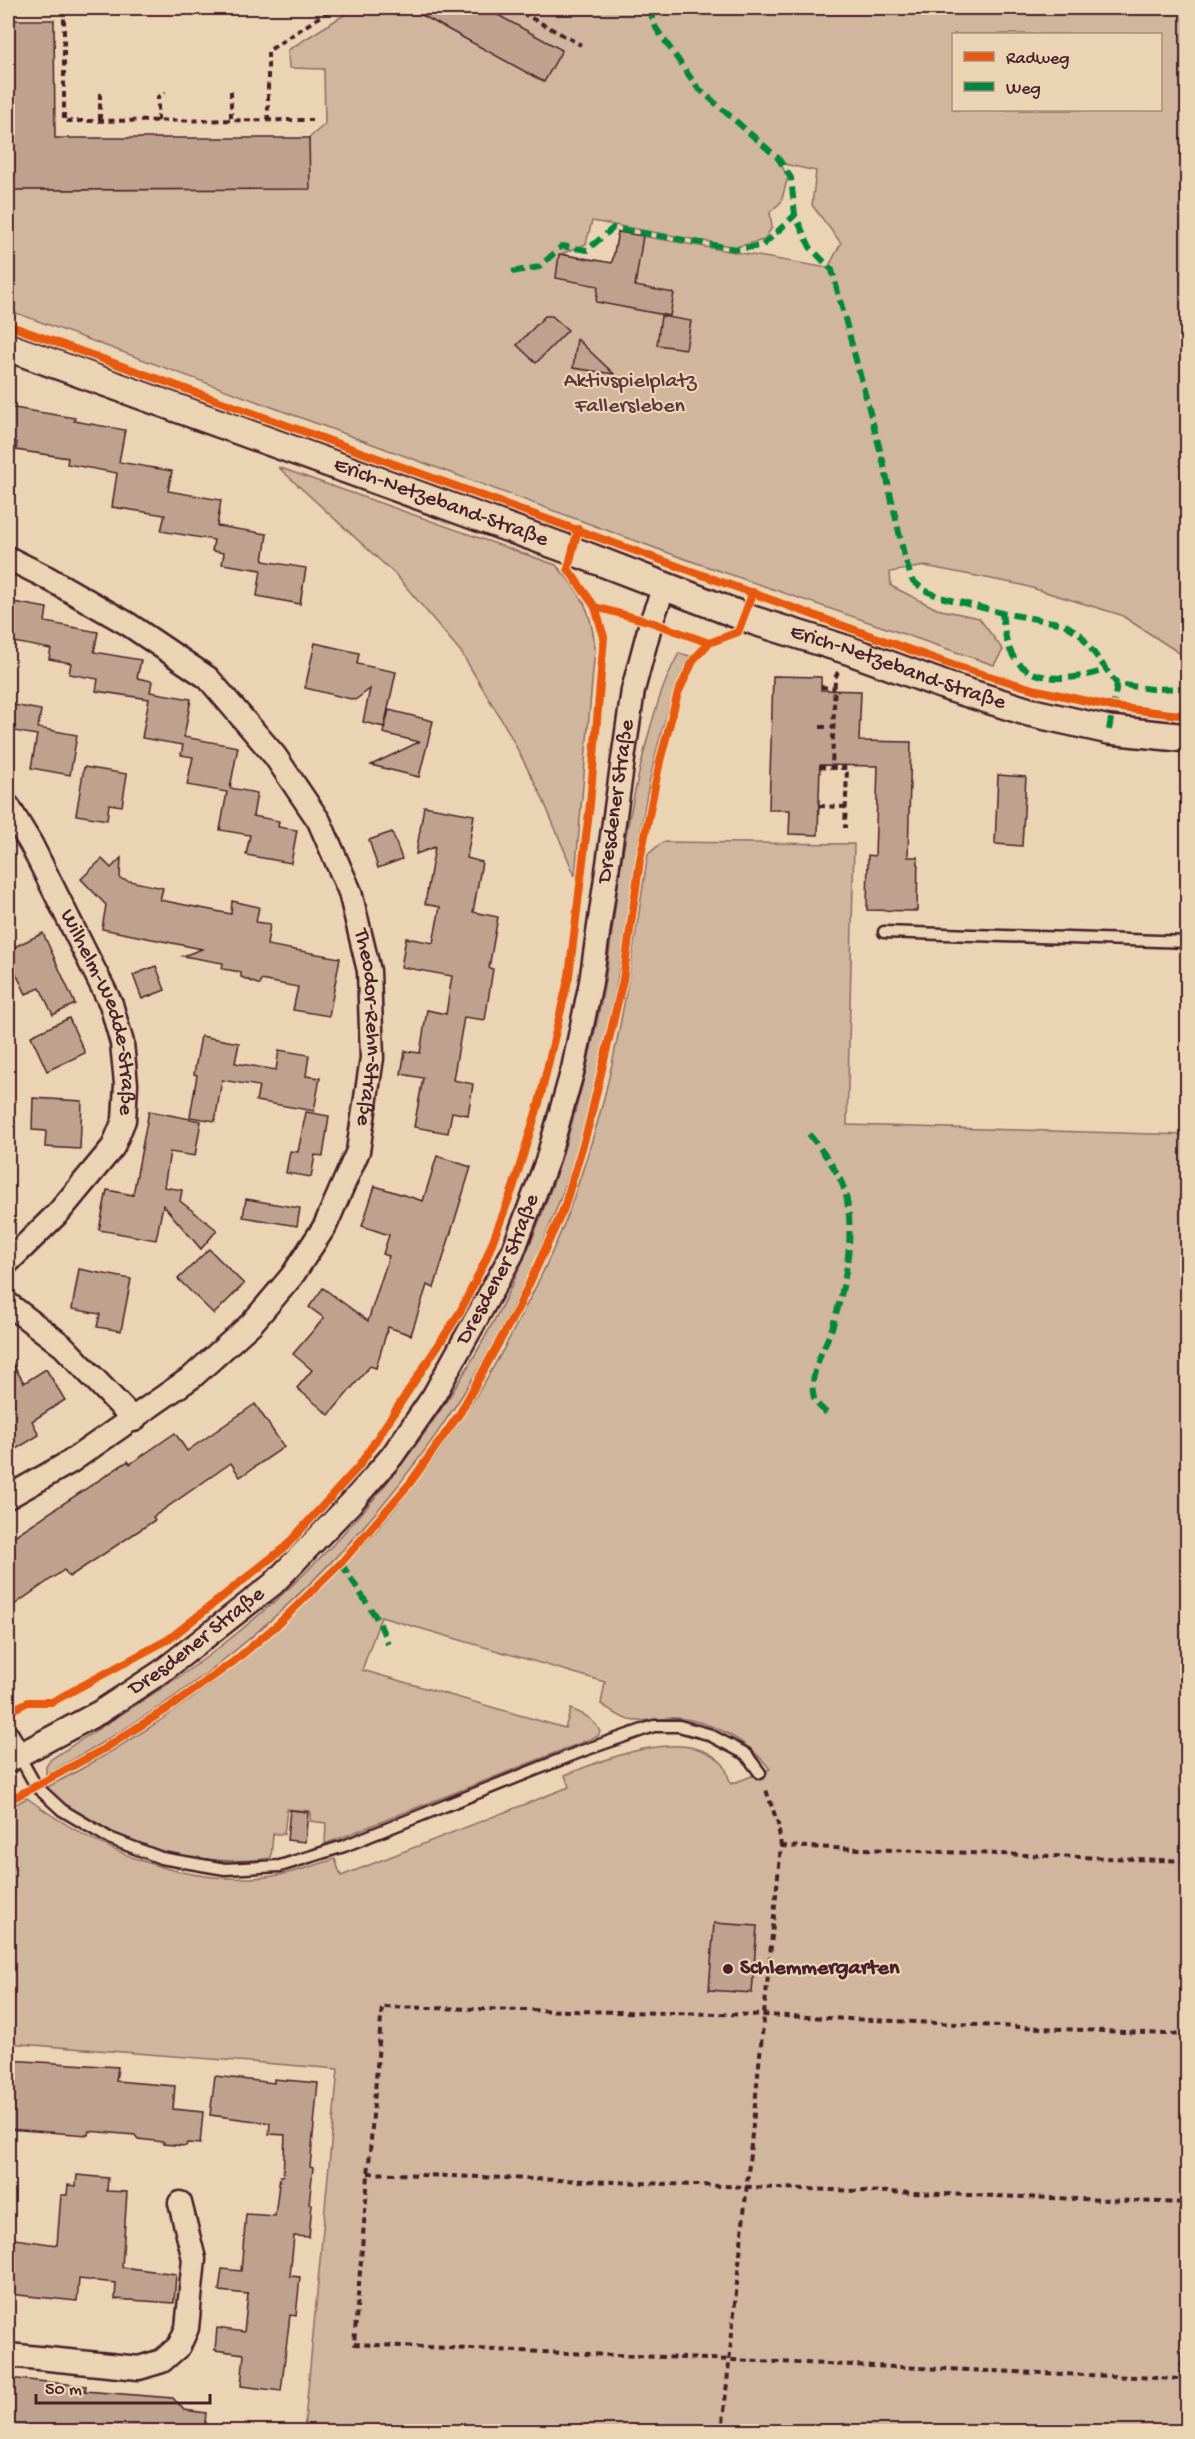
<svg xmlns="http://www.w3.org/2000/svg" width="1195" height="2439" font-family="'Gochi Hand',sans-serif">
<rect width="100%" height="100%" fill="#ebd4b3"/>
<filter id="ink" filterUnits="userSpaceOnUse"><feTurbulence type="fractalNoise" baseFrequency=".0167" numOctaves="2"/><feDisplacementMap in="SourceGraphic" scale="12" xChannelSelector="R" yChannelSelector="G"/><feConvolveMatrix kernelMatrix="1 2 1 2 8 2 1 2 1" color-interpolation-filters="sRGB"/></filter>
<g filter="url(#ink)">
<g fill="#d0b69d" stroke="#8d6a64" stroke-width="1.5" fill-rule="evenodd">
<path d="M 355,8 L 1187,8 L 1187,658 L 1121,615 L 1075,601 L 1022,585 L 925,566 L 890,572 L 891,586 L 937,609 L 979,618 L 1003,650 L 994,665 L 685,559 L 8,310 L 8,190 L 309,189 L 309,138 L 325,124 L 324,69 L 289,68 L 288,50 ZM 954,34 L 1160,34 L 1160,110 L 954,110 ZM 780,163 L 816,171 L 812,205 L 841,243 L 828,268 L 618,232 L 612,263 L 561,254 L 586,244 L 592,221 L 736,247 L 764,240 L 772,227 L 770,212 L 781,202 L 788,177 Z"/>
<path d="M 278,467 L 556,565 C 582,594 591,608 595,648 L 575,876 L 542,797 L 507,729 L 461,652 L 396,575 Z"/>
<path d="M 679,653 L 690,656 C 637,766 638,890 612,1006 C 602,1054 593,1104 577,1151 C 512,1353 388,1530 222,1661 C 168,1705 106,1741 46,1775 L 46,1767 L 50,1760 C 104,1724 160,1693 212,1653 C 361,1540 482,1380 546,1203 C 570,1138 587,1071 601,1003 C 609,964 613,924 618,884 C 625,836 635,787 647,740 C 656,707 663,683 679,653 Z"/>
<path d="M 663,842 L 854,844 L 847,1125 L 1187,1135 L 1187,2431 L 304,2431 L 338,2069 L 8,2043 L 8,1808 L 27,1798 C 97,1850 184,1888 273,1876 C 294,1873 315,1865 335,1859 L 341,1876 L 569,1787 L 565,1775 C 605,1759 685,1725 722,1763 C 727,1768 728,1778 731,1784 L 770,1769 C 748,1741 711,1720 675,1718 C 660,1717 644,1724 629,1720 C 620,1718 609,1709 601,1704 L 605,1682 L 381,1617 L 362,1670 L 565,1728 L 571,1709 C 583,1714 595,1719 600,1732 L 598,1736 L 325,1844 L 326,1823 L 310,1821 L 310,1811 L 287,1809 L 284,1834 L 273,1834 L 271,1858 C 186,1870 110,1840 43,1789 C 83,1770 121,1746 159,1721 C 314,1617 441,1477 524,1310 C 541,1277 558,1242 570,1208 C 582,1173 594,1137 603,1102 C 624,1020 635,936 648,854 Z"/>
</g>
<g fill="#bea28d" stroke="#4a1f2b" stroke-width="1.5">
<path d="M 409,8 L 485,8 L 562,50 L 544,82 Z"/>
<path d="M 8,20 L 54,20 L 55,138 L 309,138 L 310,189 L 8,190 Z"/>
<path d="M 618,232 L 643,236 L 635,286 L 674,293 L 670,316 L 596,302 L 598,286 L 556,278 L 559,254 L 612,263 Z"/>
<path d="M 545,316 L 552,316 L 568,330 L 536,363 L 517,345 Z"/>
<path d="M 661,316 L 691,321 L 686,349 L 657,345 Z"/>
<path d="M 577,339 L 614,374 L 573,368 Z"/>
<path d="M 8,407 L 75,418 L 74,421 L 125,430 L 119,462 L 172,471 L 168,491 L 221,500 L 217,526 L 267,534 L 263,561 L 306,568 L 300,604 L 257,596 L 261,570 L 222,564 L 224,553 L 212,551 L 214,540 L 161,531 L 165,515 L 112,507 L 117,473 L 67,464 L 68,458 L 16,450 L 17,442 L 8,440 Z"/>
<path d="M 8,601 L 47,608 L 45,622 L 98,632 L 94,652 L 141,660 L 137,678 L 152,681 L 150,692 L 191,699 L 184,737 L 238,747 L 230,788 L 257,793 L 253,816 L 279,821 L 278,827 L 297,830 L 291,863 L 246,855 L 250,835 L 220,830 L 227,792 L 187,785 L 193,757 L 181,755 L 183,745 L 142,738 L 149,699 L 96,691 L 98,679 L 69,674 L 71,663 L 49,659 L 51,649 L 8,641 Z"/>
<path d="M 315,643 L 359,653 L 357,664 L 396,672 L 384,727 L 363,722 L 370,689 L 355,700 L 305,688 Z"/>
<path d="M 773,676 L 821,677 L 821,690 L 861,691 L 859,741 L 911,742 L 908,857 L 918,857 L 917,911 L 867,910 L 868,855 L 875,856 L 878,766 L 820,765 L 818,835 L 789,834 L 790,810 L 769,810 Z"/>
<path d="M 8,704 L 41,710 L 38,728 L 77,735 L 70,775 L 31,768 L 37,735 L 14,731 L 15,727 L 8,725 Z"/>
<path d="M 389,710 L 433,721 L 419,777 L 371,765 L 419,742 L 383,733 Z"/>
<path d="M 84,767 L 127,774 L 122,806 L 109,804 L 107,820 L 76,815 Z"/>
<path d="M 998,775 L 1026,777 L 1022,846 L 995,844 Z"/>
<path d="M 424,806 L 474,815 L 467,858 L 482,862 L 473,912 L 498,917 L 489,968 L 493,969 L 485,1020 L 464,1017 L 453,1080 L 473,1084 L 468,1115 L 452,1112 L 448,1133 L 414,1127 L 423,1078 L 401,1074 L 405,1051 L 420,1053 L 427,1010 L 446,1014 L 452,976 L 401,967 L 406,938 L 433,943 L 440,907 L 425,904 L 435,847 L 416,854 Z"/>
<path d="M 392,832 L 402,859 L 378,868 L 369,840 Z"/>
<path d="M 121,858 L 120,879 L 163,888 L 160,900 L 231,914 L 232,901 L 259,907 L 256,922 L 270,924 L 267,945 L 340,958 L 329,1016 L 293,1010 L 298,987 L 261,980 L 260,985 L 241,977 L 241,972 L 222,969 L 223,963 L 183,956 L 202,949 L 102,929 L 106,905 L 81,879 L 102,859 L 111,868 Z"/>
<path d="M 43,933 L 75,1004 L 53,1015 L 40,988 L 26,994 L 8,957 L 8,950 Z"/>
<path d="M 156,966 L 165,990 L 142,999 L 133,975 Z"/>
<path d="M 69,1018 L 85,1053 L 47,1071 L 31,1036 Z"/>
<path d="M 201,1036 L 239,1043 L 235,1063 L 276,1070 L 279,1050 L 309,1055 L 306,1076 L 320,1078 L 314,1111 L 256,1101 L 259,1086 L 222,1080 L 215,1121 L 190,1117 L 197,1075 L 194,1074 Z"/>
<path d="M 33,1098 L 82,1101 L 80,1149 L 45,1147 L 46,1131 L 32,1130 Z"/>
<path d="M 149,1111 L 201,1121 L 195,1156 L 170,1152 L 164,1187 L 182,1190 L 180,1201 L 217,1230 L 201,1249 L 163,1205 L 156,1240 L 99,1230 L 107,1190 L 133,1195 Z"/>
<path d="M 306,1112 L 329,1116 L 323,1156 L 315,1155 L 311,1177 L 286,1173 L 290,1151 L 298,1152 Z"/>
<path d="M 437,1156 L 471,1167 L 434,1288 L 427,1285 L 411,1335 L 388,1327 L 376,1368 L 370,1366 L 329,1415 L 297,1388 L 312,1370 L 293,1354 L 324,1318 L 309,1307 L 323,1288 L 368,1321 L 389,1256 L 383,1254 L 389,1235 L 362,1226 L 375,1186 L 423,1201 Z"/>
<path d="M 246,1199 L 300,1208 L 297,1226 L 243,1217 Z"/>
<path d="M 209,1249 L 244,1284 L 214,1314 L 178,1279 Z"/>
<path d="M 79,1269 L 131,1279 L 121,1331 L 97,1327 L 100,1314 L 72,1309 Z"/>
<path d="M 8,1356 L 24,1383 L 46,1369 L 65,1400 L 32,1421 L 39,1435 L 8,1454 Z"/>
<path d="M 255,1404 L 284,1447 L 240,1477 L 231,1463 L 153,1517 L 155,1520 L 69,1577 L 64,1570 L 8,1609 L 8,1540 L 128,1461 L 130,1464 L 175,1433 L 187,1451 Z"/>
<path d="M 290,1810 L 308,1812 L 305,1842 L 287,1840 Z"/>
<path d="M 714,1923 L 757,1926 L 752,1993 L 709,1990 Z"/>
<path d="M 8,2060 L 118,2067 L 116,2081 L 175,2086 L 173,2109 L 203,2112 L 200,2144 L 187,2143 L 186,2146 L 163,2144 L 164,2142 L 138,2139 L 135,2135 L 89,2131 L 88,2135 L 8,2129 Z"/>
<path d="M 215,2076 L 274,2083 L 274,2079 L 318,2083 L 310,2167 L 313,2168 L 309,2204 L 312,2204 L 309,2237 L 294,2236 L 290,2276 L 300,2277 L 296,2316 L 290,2315 L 281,2391 L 241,2386 L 244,2354 L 215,2350 L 217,2328 L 244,2332 L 248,2294 L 219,2291 L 222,2269 L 241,2271 L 246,2214 L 275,2216 L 280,2176 L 283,2176 L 285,2135 L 269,2134 L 270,2123 L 210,2115 Z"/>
<path d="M 77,2175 L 108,2178 L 107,2191 L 127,2192 L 122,2267 L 176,2274 L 174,2303 L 115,2299 L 116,2283 L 79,2279 L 77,2301 L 8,2294 L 8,2238 L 57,2245 L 61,2195 L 67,2195 L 68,2185 L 76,2186 Z"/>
<path d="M 8,2378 L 86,2386 L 85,2391 L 173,2398 L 184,2410 L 206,2413 L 204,2432 L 79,2432 L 25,2426 L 24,2432 L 8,2432 Z"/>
</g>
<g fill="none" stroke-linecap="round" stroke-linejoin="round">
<g stroke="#4a1f2b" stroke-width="15">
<g id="service">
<path d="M 884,932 L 1188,942"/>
<path d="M 19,1756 L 36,1786 L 62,1810 L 109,1838 L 161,1858 L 225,1869 L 280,1866 L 344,1846 L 582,1751 L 654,1726 L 679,1726 L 708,1734 L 746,1754 L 760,1773"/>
</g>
</g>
<g stroke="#4a1f2b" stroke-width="27">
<g id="minor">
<path id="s1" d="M 8,558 L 46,577 L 128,624 L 208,678 L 275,756 L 319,821 L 350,892 L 369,971 L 372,1058 L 358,1151 L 325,1226 L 292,1276 L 252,1323 L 192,1377 L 70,1462 L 8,1497"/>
<path id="s2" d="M 8,806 L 31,844 L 111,1004 L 122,1043 L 126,1084 L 124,1120 L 113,1147 L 59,1212 L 8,1262"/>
<path d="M 8,1304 L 63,1346 L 134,1420"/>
<path d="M 8,1737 L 19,1756"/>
<path id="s3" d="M 8,1761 L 100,1712 L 161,1672 L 273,1584 L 350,1504 L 392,1456 L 433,1397 L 512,1254 L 547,1161 L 573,1069 L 591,982 L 633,690 L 651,622 L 665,585"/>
<path d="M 8,2355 L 139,2368 L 162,2361 L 179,2346 L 187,2328 L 194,2259 L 180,2203"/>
</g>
</g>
<g stroke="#4a1f2b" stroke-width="32">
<g id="tertiary">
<path id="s4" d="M 8,347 L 573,551 L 755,621 L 848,650 L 949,687 L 1029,712 L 1109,730 L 1188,738"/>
</g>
</g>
<g stroke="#4a1f2b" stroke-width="4" stroke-dasharray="6 4.5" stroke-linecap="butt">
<path d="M 64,8 L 64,121 L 312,120"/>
<path d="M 513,8 L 581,45"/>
<path d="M 231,91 L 231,121"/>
<path d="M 100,93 L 100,121"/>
<path d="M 158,121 L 158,97 L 165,92"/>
<path d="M 268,121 L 268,51 L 333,8"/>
<path d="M 838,672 L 835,678 L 832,768 L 847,768 L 845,828"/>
<path d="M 821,687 L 835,688"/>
<path d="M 820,727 L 834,727"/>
<path d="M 819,767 L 832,768"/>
<path d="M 819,806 L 845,807"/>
<path d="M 781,1846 L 1188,1861"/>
<path d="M 1188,2035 L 765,2015 L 382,2007 L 354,2344 L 1181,2379 L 1188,2269"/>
<path d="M 368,2173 L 1188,2203"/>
<path d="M 722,2432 L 781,1846 L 778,1824 L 765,1787"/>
</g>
<use href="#service" stroke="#ebd4b3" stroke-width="10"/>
<use href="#minor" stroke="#ebd4b3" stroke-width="22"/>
<use href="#tertiary" stroke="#ebd4b3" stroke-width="27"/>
<g stroke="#00873e" stroke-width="6" stroke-dasharray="12 6" stroke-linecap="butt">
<path d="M 649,8 L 656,28 L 697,87 L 778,158 L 791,178 L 795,215 L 810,247 L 832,270 L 883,461 L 904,555 L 912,580 L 924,590 L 940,597 L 1002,613 L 1064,624 L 1080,634 L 1117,684"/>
<path d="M 512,272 L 539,267 L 562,246 L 587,250 L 613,228 L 737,249 L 762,246 L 795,215"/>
<path d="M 1002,613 C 1004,627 1005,641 1012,654 C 1028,686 1077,680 1105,670"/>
<path d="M 1109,730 L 1117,684 L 1151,689 L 1188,688"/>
<path d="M 809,1134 C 822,1151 839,1171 845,1192 C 856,1233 845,1288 832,1328 C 825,1347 810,1372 813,1393 C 814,1403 822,1409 829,1415"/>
<path d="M 341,1563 L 379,1622 L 388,1644"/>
</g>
<g stroke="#ebd4b3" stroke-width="11">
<g id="cycleway">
<path d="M 8,325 L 955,666 L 1033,689 L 1113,707 L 1188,716"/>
<path d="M 595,607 L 651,622 L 709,643"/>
<path d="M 8,1712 L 28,1702 L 52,1702 L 169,1639 L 285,1547 L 359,1466 L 460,1312 L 486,1259 L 513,1188 L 539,1103 L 569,976 L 590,804 L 604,637 L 595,607 L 568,569 L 578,529"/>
<path d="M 8,1801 L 102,1750 L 173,1705 L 233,1662 L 277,1625 L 341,1563 L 410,1483 L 460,1413 L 518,1308 L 564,1208 L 588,1128 L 623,980 L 640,860 L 660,761 L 678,693 L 694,659 L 709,643 L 738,632 L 753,592"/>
</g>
</g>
<use href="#cycleway" stroke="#e8590c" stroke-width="8"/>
</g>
</g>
<circle fill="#4a1f2b" stroke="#ebd4b3" stroke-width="2" cx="728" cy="1969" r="6"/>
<g text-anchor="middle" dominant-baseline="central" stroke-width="4.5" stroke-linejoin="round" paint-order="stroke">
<g font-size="22" fill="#5e363c" stroke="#ebd4b3">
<text x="630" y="382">Aktivspielplatz<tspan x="630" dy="25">Fallersleben</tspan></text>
</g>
<g font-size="22" fill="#4a1f2b" stroke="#ebd4b3">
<text stroke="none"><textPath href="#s4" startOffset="460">Erich-Netzeband-Straße</textPath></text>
<text stroke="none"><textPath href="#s4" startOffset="946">Erich-Netzeband-Straße</textPath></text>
<text stroke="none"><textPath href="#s3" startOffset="1196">Dresdener Straße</textPath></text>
<text stroke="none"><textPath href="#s2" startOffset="228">Wilhelm-Wedde-Straße</textPath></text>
<text stroke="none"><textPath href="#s1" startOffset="630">Theodor-Rehn-Straße</textPath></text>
<text stroke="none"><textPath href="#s3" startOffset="710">Dresdener Straße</textPath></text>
<text stroke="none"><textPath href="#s3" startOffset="224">Dresdener Straße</textPath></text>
</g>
<g font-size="22" font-weight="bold" fill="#4a1f2b" stroke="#ebd4b3" text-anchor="start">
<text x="740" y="1969">Schlemmergarten</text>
</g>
</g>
<rect width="1195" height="2439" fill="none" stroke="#ebd4b3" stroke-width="30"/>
<rect x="15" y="15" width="1165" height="2409" fill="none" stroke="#4a1f2b" stroke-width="2" filter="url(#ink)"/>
<rect x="952" y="33" width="210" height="78" fill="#ebd4b3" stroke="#ab8c7d" stroke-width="1.5"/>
<rect x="964" y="52" width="30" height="9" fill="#e8590c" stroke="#ab8c7d" stroke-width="1.5"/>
<text x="1006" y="63" font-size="18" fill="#4a1f2b">Radweg</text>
<rect x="964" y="82" width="30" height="9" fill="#00873e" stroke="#ab8c7d" stroke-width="1.5"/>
<text x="1006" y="93" font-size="18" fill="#4a1f2b">Weg</text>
<path d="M36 2394v9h174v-9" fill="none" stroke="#4a1f2b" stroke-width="3"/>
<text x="45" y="2394" font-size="18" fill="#4a1f2b" stroke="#ebd4b3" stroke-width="4.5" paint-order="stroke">50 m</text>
</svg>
